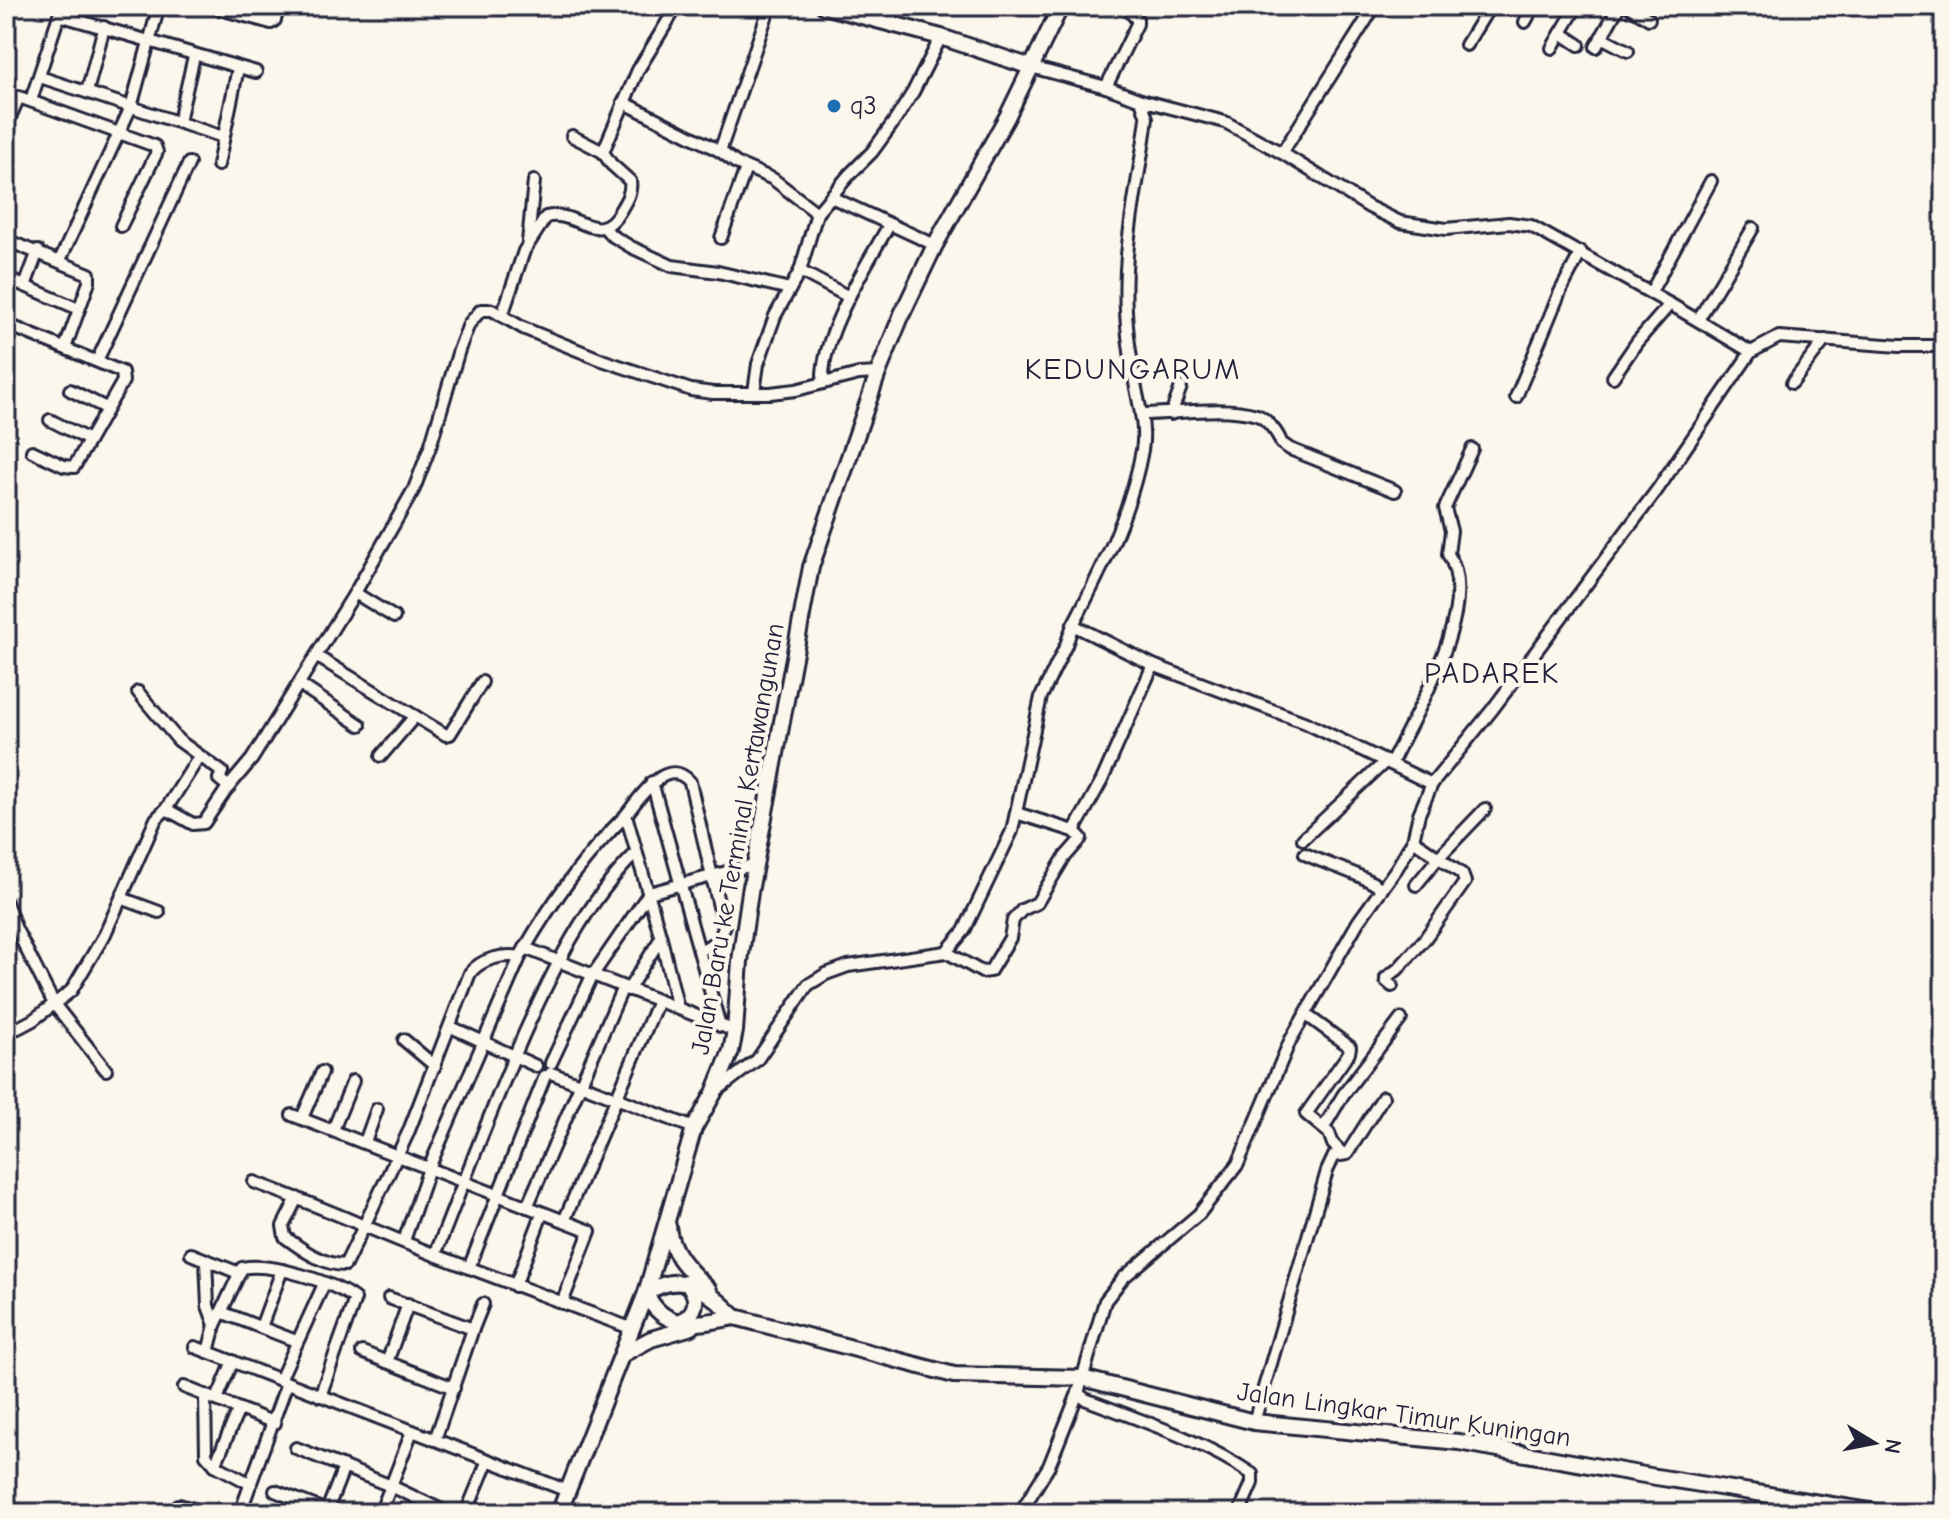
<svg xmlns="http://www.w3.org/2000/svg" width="1950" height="1519" font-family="'Comic Neue',sans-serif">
<rect width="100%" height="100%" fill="#fbf7ec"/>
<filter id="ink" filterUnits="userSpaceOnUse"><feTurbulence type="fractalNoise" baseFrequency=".0125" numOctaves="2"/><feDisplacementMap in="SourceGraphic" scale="16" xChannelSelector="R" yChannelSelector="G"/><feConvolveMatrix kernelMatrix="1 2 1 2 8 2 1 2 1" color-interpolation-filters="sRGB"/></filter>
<g filter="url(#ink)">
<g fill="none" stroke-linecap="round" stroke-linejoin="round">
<g stroke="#22223b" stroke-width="16">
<g id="street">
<path d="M 209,6 L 271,23 L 275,20 L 279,6"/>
<path d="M 1628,6 L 1649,19"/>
<path d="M 59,15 L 256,72"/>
<path d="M 1525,22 L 1534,6"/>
<path d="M 890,23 L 896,6"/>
<path d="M 1561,33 L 1579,45"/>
<path d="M 1601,37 L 1628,51"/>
<path d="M 1466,45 L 1490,6"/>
<path d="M 1596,47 L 1619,6"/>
<path d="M 1552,48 L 1577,6"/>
<path d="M 1031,67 L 1106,87 L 1141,100 L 1147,118 C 1139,183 1122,245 1126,311 C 1127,335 1131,360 1135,383 C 1139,405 1146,428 1142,450 C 1131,512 1102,569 1073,625 L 1153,665 L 1306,723 L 1432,784 L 1492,710 L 1657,490 L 1751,352"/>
<path d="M 40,77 L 223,137"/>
<path d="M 1106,87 L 1137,24 L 1137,19 L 1131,13 L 1133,6"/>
<path d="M 87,92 L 104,27"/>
<path d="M 31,100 L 62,6"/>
<path d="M 1141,100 L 1225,122 L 1282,153 L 1369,207 L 1400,222 L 1446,229 L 1509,223 L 1531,226 L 1670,304 L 1751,352 L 1779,337 L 1899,346 L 1944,346"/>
<path d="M 623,102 L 720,151 L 736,163 L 773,179 L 817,213 L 800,271 L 775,316 L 758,364 L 754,392"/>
<path d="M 179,121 L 194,56"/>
<path d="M 6,126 L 19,97 L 155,146 L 157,152 L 121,226"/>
<path d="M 572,136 L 603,152"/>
<path d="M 720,151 L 770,6"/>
<path d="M 1282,153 L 1375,6"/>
<path d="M 218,165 L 238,68"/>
<path d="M 831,197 L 935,245"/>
<path d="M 817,213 L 849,175 L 872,152 L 896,119 L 913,92 L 941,37"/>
<path d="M 604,227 L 611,235 L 631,247 L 672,266 L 718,272 L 790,289"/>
<path d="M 721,238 L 746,168"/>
<path d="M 6,240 L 89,274 L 89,282 L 65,348"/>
<path d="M 528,242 L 534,181"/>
<path d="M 60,260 L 131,107 L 159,6"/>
<path d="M 800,271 L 849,297"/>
<path d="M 6,278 L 79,309"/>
<path d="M 25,286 L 38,251"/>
<path d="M 1651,292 L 1711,181"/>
<path d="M 502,316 L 524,251 L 546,217 C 575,208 598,249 620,211 C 626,201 632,192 630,181 L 611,164 L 603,152 L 638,70 L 677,6"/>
<path d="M 1698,320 L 1753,228"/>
<path d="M 6,324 L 122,372 L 123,381 L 74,467 L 64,466 L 32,451"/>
<path d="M 97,361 L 189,163"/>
<path d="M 1613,377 L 1637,342 L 1670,304"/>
<path d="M 823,383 C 820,337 866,266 889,225"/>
<path d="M 1792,383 L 1825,340"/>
<path d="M 70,390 L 106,408"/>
<path d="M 1516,397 L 1560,292 L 1581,252"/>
<path d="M 1141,414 C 1178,414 1221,405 1257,415 C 1266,418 1279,434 1281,443 L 1290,449 L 1395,491"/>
<path d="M 1171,414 L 1181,387"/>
<path d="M 50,420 L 89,440"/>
<path d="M 355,593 L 394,617"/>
<path d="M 316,656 L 446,735 L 450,734 L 482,682"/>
<path d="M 299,684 L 360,725"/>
<path d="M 138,692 L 178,740 L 222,772 L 219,779 L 229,787"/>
<path d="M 381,756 L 415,716"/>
<path d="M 1391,764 C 1415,713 1482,606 1448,554 L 1451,531 L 1445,508 L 1472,449"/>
<path d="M 652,782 L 720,1026"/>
<path d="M 166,809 L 199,757"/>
<path d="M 1016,813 L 1074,831 L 1102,780 L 1153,665"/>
<path d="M 626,815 C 639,798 667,755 690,782 L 724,928 L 719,940 L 700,951"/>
<path d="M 1303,839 L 1386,761"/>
<path d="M 1305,854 C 1330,866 1361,873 1382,889"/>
<path d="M 1416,885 L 1439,857 L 1485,809"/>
<path d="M 121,898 L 159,912"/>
<path d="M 6,902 L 16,929 L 54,1004 L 106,1070"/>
<path d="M 525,948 C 553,900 587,854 626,815 L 661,938 L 678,1009"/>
<path d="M 946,952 L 982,972 L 990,971 L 1010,938 L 1013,920 L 1022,910 L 1037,903 L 1064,858 L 1079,841 L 1081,838 L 1074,831"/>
<path d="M 1392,986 L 1386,981 L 1386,978 L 1398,969 L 1424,940 L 1465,882 L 1462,874 L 1413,840"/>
<path d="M 628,990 L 661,938"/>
<path d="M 1305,1014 L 1350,1047 L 1349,1053 L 1306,1114 L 1329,1133 L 1333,1144 L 1342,1153"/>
<path d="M 451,1027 L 536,1066"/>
<path d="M 6,1030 L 18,1028 L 33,1020 L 71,991 L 105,934 L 156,819 L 166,809 L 193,824 L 204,823 L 226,790 L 252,759 L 356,591 L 414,489 L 430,447 L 459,350 L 469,324 L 481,310 L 492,310 L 523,328 L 602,360 L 691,390 L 713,393 L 770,393 L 796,390 L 859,374 L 878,373"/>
<path d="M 404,1040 L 435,1066"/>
<path d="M 551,1063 L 592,976 L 649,893 L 756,864"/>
<path d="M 551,1073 L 694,1128"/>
<path d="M 715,1092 L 757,1060 L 808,985 L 826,974 L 848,966 L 946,952 L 964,931 L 1012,831 L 1041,697 L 1066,645 L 1073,625"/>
<path d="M 292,1115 L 590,1231 L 562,1303"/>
<path d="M 302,1118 L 322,1072"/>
<path d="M 1324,1127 L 1343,1095 L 1401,1019"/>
<path d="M 333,1130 L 353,1081"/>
<path d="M 365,1142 L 377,1109"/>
<path d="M 254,1182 C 291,1196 328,1210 364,1226 L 345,1265 C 323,1265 301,1249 285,1237 L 283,1226 L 297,1198"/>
<path d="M 527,1207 L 623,987"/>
<path d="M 564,1221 L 658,1001"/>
<path d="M 404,1241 L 429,1168 L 520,957"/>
<path d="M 191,1254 L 239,1273"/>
<path d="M 435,1255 C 464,1182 492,1107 524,1034 C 553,970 585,903 636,853"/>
<path d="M 206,1260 L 208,1306 L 215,1325"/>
<path d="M 469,1268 L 545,1076"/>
<path d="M 515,1286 L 542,1214"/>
<path d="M 389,1298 L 473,1329 L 435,1440"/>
<path d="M 408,1304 L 387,1362 L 454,1388"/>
<path d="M 221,1312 L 296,1341"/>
<path d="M 261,1327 L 282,1270"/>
<path d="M 473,1329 L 483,1304"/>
<path d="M 633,1329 L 435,1255 L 364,1226 L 408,1133 L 470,973 C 481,959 502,954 520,957 L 525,948 L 735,1031"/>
<path d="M 195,1347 L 568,1491"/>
<path d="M 208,1352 L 215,1325 L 242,1268 C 271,1262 333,1282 355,1299 L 320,1396"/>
<path d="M 362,1352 L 387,1362"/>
<path d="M 280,1380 L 324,1284"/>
<path d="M 184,1387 L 275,1423"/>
<path d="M 1078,1393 L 1085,1399 C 1142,1421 1202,1440 1252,1474 L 1252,1483 L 1239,1513"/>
<path d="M 205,1395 L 206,1455 L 215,1465 L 251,1484"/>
<path d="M 217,1399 L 233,1361"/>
<path d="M 1254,1422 L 1327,1171 L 1334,1156 L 1347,1154 L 1383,1097"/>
<path d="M 296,1448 L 391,1486 L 412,1431"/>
<path d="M 215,1465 L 239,1409"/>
<path d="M 275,1491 L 327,1511"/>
<path d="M 179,1505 L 208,1513"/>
<path d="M 240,1513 L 287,1383"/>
<path d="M 326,1513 L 344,1467"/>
<path d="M 380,1513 L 391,1486 L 448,1513"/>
<path d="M 466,1513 L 488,1460"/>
<path d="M 1020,1513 L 1049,1466 L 1078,1393 L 1105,1301 L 1123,1278 L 1199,1214 L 1238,1164 L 1290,1041 L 1358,922 L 1397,868 L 1413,840 L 1419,814 L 1432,784"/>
</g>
</g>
<g stroke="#22223b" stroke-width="20">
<g id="secondary">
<path d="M 824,6 L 941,37 L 1031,67"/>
<path d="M 668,1226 C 670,1254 690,1271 709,1290"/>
<path d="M 735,1317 C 708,1290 683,1269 646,1293 C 664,1333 699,1324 735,1317 L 954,1375 L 1082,1378 L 1254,1422 L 1459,1442 L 1650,1476 L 1882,1513"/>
<path d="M 680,1322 C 696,1313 700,1300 689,1285"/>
<path d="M 623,1354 L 651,1339 L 692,1327"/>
<path d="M 559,1513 L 646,1293 L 694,1128 L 714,1093 L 731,1051 L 735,1031 L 740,961 L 750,892 L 811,567 L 878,373 L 902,314 L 935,245 L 1007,117 L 1061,6"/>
</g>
</g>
<use href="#street" stroke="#fbf7ec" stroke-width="10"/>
<use href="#secondary" stroke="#fbf7ec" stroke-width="14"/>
</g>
</g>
<circle fill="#1f6fb2" stroke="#fbf7ec" stroke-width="3" cx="834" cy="106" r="8"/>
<g text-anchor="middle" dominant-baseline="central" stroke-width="8" stroke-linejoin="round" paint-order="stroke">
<g font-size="26" fill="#22223b" stroke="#fbf7ec" text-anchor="start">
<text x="850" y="106">q3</text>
</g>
<g font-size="26" fill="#22223b" stroke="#fbf7ec">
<text transform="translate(738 839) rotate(-80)">Jalan Baru ke Terminal Kertawangunan</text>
<text transform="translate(1404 1415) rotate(8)">Jalan Lingkar Timur Kuningan</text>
</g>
<g font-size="30" letter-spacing="2" fill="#22223b" stroke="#fbf7ec">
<text x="1133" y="369">KEDUNGARUM</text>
<text x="1492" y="673">PADAREK</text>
</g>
</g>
<rect width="1950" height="1519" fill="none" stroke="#fbf7ec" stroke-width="32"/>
<rect x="16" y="16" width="1918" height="1487" fill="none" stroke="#22223b" stroke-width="3" filter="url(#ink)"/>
<g transform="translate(1874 1443) rotate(100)" stroke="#fbf7ec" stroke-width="6" paint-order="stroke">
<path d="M0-6L14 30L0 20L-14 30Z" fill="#22223b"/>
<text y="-12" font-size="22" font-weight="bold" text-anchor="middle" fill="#22223b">N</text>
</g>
</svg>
